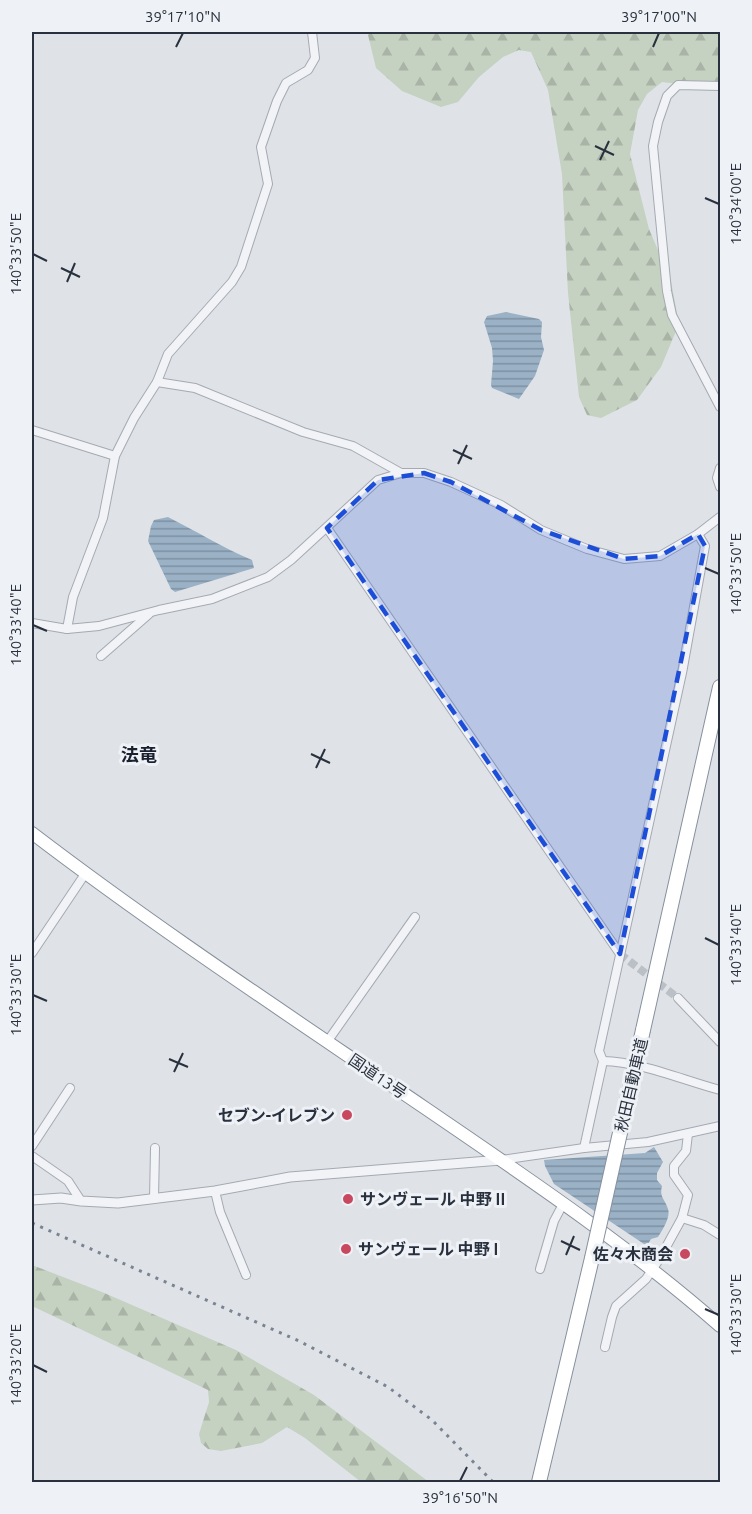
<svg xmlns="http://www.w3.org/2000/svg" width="752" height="1514" font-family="Ubuntu,'Noto Sans JP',sans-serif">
<defs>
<pattern id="forest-firs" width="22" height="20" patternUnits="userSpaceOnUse" patternTransform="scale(1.5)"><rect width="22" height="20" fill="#c5d1c1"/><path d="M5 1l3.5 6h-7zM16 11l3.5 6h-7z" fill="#a9b4a7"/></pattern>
<pattern id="water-rules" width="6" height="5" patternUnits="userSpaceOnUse" patternTransform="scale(1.5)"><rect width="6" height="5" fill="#9bb1c6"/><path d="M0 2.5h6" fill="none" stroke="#7e91a2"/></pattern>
</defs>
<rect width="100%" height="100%" fill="#dfe3e8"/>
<g fill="url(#forest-firs)">
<path d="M 369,32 L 720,32 L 720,89 L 662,82 L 647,94 L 638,110 L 630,154 L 649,229 L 671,281 L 679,324 L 661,367 L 637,400 L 601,418 L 587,415 L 579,397 L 568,293 L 562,174 L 548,90 L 531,52 L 519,50 L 503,57 L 479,77 L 458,102 L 441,107 L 402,91 L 376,68 L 368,35 Z"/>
<path d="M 32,1265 L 102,1292 L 236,1350 L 314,1395 L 429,1482 L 361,1482 L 305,1438 L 287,1427 L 262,1443 L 221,1451 L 208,1449 L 201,1443 L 199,1434 L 209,1402 L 208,1390 L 32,1306 Z"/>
</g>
<g fill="url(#water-rules)">
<path d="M 506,312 L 539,319 L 542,322 L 541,337 L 544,350 L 535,376 L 519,399 L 492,388 L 491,385 L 493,361 L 492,348 L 484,322 L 487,316 Z"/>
<path d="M 168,517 C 196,531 223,548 252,560 L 254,568 L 175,592 L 171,589 L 148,541 L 151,526 L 154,520 Z"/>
<path d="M 654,1147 L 663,1162 L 657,1173 L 657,1180 L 662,1186 C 659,1197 665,1199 668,1209 C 671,1217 662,1231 658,1237 L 651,1239 L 648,1244 L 644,1244 L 554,1184 L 545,1166 L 544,1160 L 645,1153 Z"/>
</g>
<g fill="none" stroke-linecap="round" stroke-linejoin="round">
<path stroke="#bbbfc6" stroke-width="8" stroke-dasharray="8 4" stroke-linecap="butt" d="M 620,954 L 678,998"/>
<g stroke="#a5aab2" stroke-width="10">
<g id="minor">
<path d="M 720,86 L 678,85 L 667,96 L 658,122 L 653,146 L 667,291 L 672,315 L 720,407"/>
<path d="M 157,382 L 195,388 L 303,432 L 353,446 L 401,473"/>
<path d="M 32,430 L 115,456"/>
<path d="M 720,468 L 717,478 L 720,487"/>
<path d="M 327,528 L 620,954"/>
<path d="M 32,623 L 67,629 L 99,626 L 159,610 L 212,599 L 268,577 L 291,560 L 378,480 L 401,473 L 424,473 L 451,482 L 501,505 L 541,530 L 587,549 L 624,559 L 660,556 L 698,534 L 720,517"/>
<path d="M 67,629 L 73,597 L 103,518 L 115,456 L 134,418 L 157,382 L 168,354 L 232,282 L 241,267 L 268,184 L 261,147 L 277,101 L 286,83 L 308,70 L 315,58 L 312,32"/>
<path d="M 101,656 L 149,614"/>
<path d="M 32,953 L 85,874"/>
<path d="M 678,998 L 720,1042"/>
<path d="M 327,1042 L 415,917"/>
<path d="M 603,1061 C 642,1062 682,1080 720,1090"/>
<path d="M 32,1146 L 70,1088"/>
<path d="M 584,1148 L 603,1061 L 599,1051 L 682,673 L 705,546 L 698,534"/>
<path d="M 32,1156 L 68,1181 L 81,1201"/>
<path d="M 501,1160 L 584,1148 L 648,1142 L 720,1126"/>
<path d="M 215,1191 L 220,1212 L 246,1275"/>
<path d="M 154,1199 L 155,1148"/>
<path d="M 682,1218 L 704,1225 L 720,1235"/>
<path d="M 540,1269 L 554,1221 L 563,1204"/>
<path d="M 605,1347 L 612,1317 L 616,1306 L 646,1279 L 660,1258 L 682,1218 L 688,1195 L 674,1175 L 674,1166 L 686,1151 L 688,1134"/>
</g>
</g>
<g stroke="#a5aab2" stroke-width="11">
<path id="tertiary" d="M 32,1200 L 61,1198 L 81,1201 L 118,1203 L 215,1191 L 290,1177 L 501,1160"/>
</g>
<g stroke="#87909e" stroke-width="14">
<path id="trunk" d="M 32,833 C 159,930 293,1018 425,1108 C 526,1177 629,1246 720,1326"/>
</g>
<g stroke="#87909e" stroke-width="16">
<g id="motorway">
<path d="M 643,1030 L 720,687"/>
<path d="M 539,1482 L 592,1258"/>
</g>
</g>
<use href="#minor" stroke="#f2f3f6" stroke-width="8"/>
<use href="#tertiary" stroke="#f2f3f6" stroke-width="9"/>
<use href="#trunk" stroke="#fff" stroke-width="12"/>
<use href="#motorway" stroke="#fff" stroke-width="14"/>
<path stroke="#798391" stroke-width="3" stroke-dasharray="3 6" stroke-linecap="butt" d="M 32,1223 L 299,1341 L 388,1387 L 432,1420 L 493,1482"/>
<g stroke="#87909e" stroke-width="16" stroke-linecap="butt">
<path id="motorway-bridge" d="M 592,1258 L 643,1030"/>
</g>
<use href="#motorway-bridge" stroke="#fff" stroke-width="14"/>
</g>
<path fill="#1d4ed8" fill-opacity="0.2" stroke="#1d4ed8" stroke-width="4.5" stroke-dasharray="12 8" stroke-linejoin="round" d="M 424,473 L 451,482 L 541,530 L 624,559 L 660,556 L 698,534 L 705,546 L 620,954 L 327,528 L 378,480 Z"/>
<path fill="none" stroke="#29313e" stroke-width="2" d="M 176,47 L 183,33M 653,47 L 659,33M 595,146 L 614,155M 600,160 L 609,141M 705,198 L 719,204M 33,254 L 47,261M 61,268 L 80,277M 67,282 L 75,263M 453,450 L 472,459M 458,464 L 467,445M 705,568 L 719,574M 33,625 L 47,631M 311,754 L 330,763M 316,768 L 325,749M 705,938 L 719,945M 33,995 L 47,1001M 169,1059 L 188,1067M 174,1072 L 183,1053M 561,1241 L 580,1250M 566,1255 L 574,1236M 705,1309 L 719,1315M 33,1365 L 47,1372M 460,1481 L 467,1467"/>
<g fill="#c8495f" stroke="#eef1f5" stroke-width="2">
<circle cx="347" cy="1115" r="6"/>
<circle cx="348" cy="1199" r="6"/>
<circle cx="346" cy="1249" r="6"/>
<circle cx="685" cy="1254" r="6"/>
</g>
<g text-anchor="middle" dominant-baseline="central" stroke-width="6" stroke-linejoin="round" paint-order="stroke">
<g font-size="16" fill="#29313e" stroke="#eef1f5">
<text transform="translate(378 1076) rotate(34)">国道13号</text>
<text transform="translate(631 1085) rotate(-77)">秋田自動車道</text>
</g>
<g font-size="16" font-weight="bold" fill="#29313e" stroke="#eef1f5" text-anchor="end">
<text x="335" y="1115">セブン-イレブン</text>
<text x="360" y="1199" text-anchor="start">サンヴェール 中野 II</text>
<text x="358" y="1249" text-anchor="start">サンヴェール 中野 I</text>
<text x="673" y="1254">佐々木商会</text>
</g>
<g font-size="18" font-weight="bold" fill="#1b222f" stroke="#eef1f5">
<text x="139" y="754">法竜</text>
</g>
</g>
<rect width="752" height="1514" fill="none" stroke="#eef1f5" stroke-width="66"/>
<rect x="33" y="33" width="686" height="1448" fill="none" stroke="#29313e" stroke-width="2"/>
<g font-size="15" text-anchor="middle" fill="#29313e">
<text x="183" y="22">39°17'10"N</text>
<text x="659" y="22">39°17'00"N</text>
<text transform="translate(736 204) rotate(-90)" y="5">140°34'00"E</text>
<text transform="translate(16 254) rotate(-90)" y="5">140°33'50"E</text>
<text transform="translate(736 574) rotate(-90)" y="5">140°33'50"E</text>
<text transform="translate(16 625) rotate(-90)" y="5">140°33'40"E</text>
<text transform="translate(736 945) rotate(-90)" y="5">140°33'40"E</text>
<text transform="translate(16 995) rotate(-90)" y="5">140°33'30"E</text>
<text transform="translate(736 1315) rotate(-90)" y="5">140°33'30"E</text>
<text transform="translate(16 1365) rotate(-90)" y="5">140°33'20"E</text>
<text x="460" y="1503">39°16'50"N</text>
</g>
</svg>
